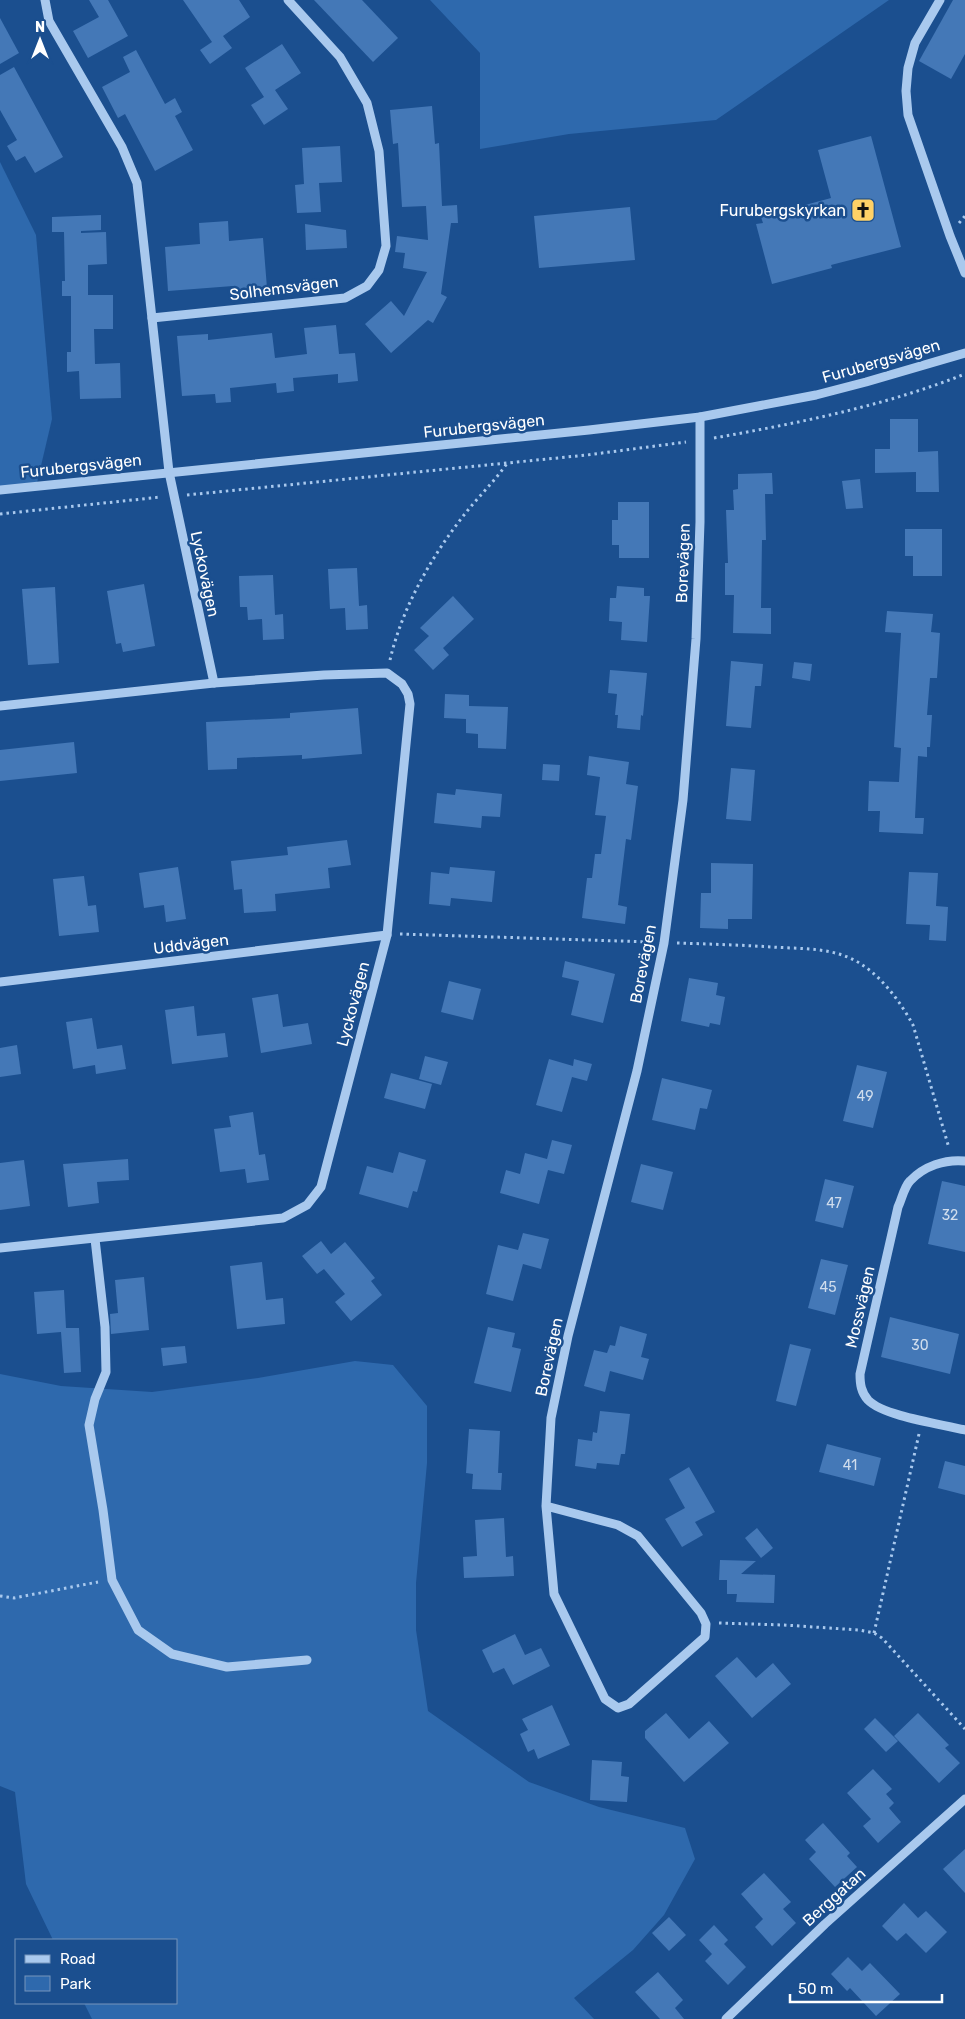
<svg xmlns="http://www.w3.org/2000/svg" width="965" height="2019" font-family="Rubik,sans-serif">
<rect width="100%" height="100%" fill="#1b4f8f"/>
<g fill="#2e69ad">
<path d="M 430,0 L 889,0 L 716,120 L 569,134 L 480,149 L 480,53 Z"/>
<path d="M 0,162 L 36,235 L 52,419 L 36,487 L 0,491 Z"/>
<path d="M 355,1361 L 393,1365 L 427,1406 L 427,1463 L 416,1583 L 416,1630 L 428,1711 L 529,1782 L 599,1807 L 685,1828 L 695,1859 L 664,1915 L 633,1950 L 574,1998 L 594,2019 L 92,2019 L 84,2003 L 176,2003 L 176,1940 L 53,1940 L 26,1884 L 15,1792 L 0,1786 L 0,1374 L 61,1386 L 152,1392 L 258,1378 Z"/>
</g>
<g fill="#4478b7">
<path d="M 89,0 L 108,0 L 128,36 L 88,58 L 73,31 L 99,17 Z"/>
<path d="M 183,0 L 239,0 L 250,17 L 223,36 L 232,48 L 210,64 L 200,50 L 212,42 Z"/>
<path d="M 314,0 L 362,0 L 398,38 L 373,62 Z"/>
<path d="M 953,0 L 965,0 L 965,54 L 951,79 L 919,61 Z"/>
<path d="M 0,18 L 19,53 L 0,64 Z"/>
<path d="M 282,44 L 301,73 L 275,90 L 288,109 L 264,125 L 251,105 L 264,97 L 245,68 Z"/>
<path d="M 136,50 L 165,104 L 175,98 L 182,112 L 175,116 L 193,150 L 155,171 L 125,114 L 118,118 L 102,87 L 130,72 L 123,57 Z"/>
<path d="M 14,67 L 63,157 L 35,173 L 25,156 L 16,161 L 7,146 L 17,140 L 0,110 L 0,75 Z"/>
<path d="M 432,106 L 435,144 L 439,143 L 442,206 L 457,205 L 458,223 L 451,223 L 441,294 L 447,297 L 433,323 L 428,320 L 391,353 L 365,324 L 391,301 L 404,316 L 427,272 L 403,268 L 405,253 L 395,252 L 397,236 L 428,240 L 426,206 L 402,207 L 398,143 L 393,144 L 390,110 Z"/>
<path d="M 871,136 L 901,247 L 831,265 L 832,268 L 772,284 L 756,224 L 763,223 L 761,217 L 831,198 L 818,150 Z"/>
<path d="M 340,146 L 342,182 L 319,183 L 321,212 L 297,213 L 295,185 L 304,184 L 302,148 Z"/>
<path d="M 630,207 L 635,260 L 539,268 L 534,216 Z"/>
<path d="M 101,215 L 101,230 L 81,231 L 81,233 L 106,232 L 107,264 L 88,265 L 88,295 L 113,295 L 113,329 L 94,329 L 95,364 L 120,363 L 121,398 L 80,399 L 79,371 L 67,372 L 67,352 L 71,352 L 71,296 L 62,296 L 62,281 L 65,281 L 64,232 L 52,232 L 52,217 Z"/>
<path d="M 228,221 L 229,241 L 263,238 L 267,288 L 233,291 L 233,286 L 168,291 L 165,247 L 200,244 L 199,223 Z"/>
<path d="M 305,224 L 346,230 L 347,248 L 306,250 Z"/>
<path d="M 336,325 L 339,354 L 355,353 L 358,381 L 338,383 L 338,374 L 293,378 L 294,391 L 277,393 L 276,383 L 230,388 L 231,402 L 216,403 L 215,394 L 182,396 L 177,336 L 208,334 L 208,340 L 272,333 L 275,358 L 307,354 L 304,328 Z"/>
<path d="M 890,419 L 918,419 L 918,452 L 938,451 L 939,492 L 916,492 L 916,472 L 875,473 L 875,449 L 890,449 Z"/>
<path d="M 772,473 L 773,494 L 765,494 L 766,540 L 762,540 L 761,608 L 771,608 L 771,634 L 733,633 L 734,595 L 725,595 L 725,563 L 728,563 L 726,510 L 734,510 L 733,490 L 738,489 L 738,474 Z"/>
<path d="M 860,479 L 863,508 L 846,509 L 842,481 Z"/>
<path d="M 618,502 L 649,502 L 649,558 L 619,558 L 619,545 L 612,545 L 612,520 L 618,520 Z"/>
<path d="M 905,529 L 942,529 L 942,576 L 913,576 L 913,556 L 905,556 Z"/>
<path d="M 357,568 L 359,606 L 367,605 L 368,629 L 346,630 L 345,608 L 330,609 L 328,569 Z"/>
<path d="M 273,575 L 275,615 L 283,614 L 284,639 L 263,640 L 262,619 L 248,620 L 247,607 L 240,607 L 239,576 Z"/>
<path d="M 144,584 L 155,646 L 123,652 L 121,643 L 116,644 L 107,591 Z"/>
<path d="M 617,586 L 644,588 L 644,596 L 650,596 L 647,642 L 621,640 L 622,622 L 609,621 L 610,598 L 616,598 Z"/>
<path d="M 55,587 L 59,663 L 28,665 L 22,589 Z"/>
<path d="M 453,596 L 474,619 L 443,648 L 449,655 L 433,670 L 414,650 L 429,636 L 420,628 Z"/>
<path d="M 887,611 L 933,614 L 931,632 L 940,633 L 937,678 L 930,678 L 927,715 L 932,715 L 930,747 L 927,747 L 927,757 L 918,756 L 915,818 L 924,818 L 923,834 L 879,832 L 880,811 L 868,811 L 869,781 L 899,782 L 901,748 L 894,747 L 901,633 L 885,632 Z"/>
<path d="M 731,661 L 763,664 L 761,686 L 755,686 L 751,728 L 726,726 Z"/>
<path d="M 794,662 L 812,664 L 810,681 L 792,678 Z"/>
<path d="M 610,670 L 647,673 L 643,716 L 641,715 L 640,730 L 617,728 L 618,715 L 615,715 L 617,694 L 608,693 Z"/>
<path d="M 445,694 L 469,695 L 469,706 L 508,707 L 506,749 L 478,748 L 478,734 L 466,733 L 466,719 L 444,718 Z"/>
<path d="M 358,708 L 362,754 L 302,759 L 302,755 L 237,758 L 237,769 L 208,770 L 206,722 L 290,718 L 290,713 Z"/>
<path d="M 74,742 L 77,773 L 0,781 L 0,750 Z"/>
<path d="M 589,756 L 629,762 L 626,784 L 638,786 L 631,840 L 626,839 L 618,905 L 627,907 L 625,924 L 582,918 L 587,878 L 592,878 L 595,854 L 601,854 L 606,816 L 595,815 L 600,777 L 587,775 Z"/>
<path d="M 543,764 L 560,765 L 559,781 L 542,780 Z"/>
<path d="M 731,768 L 755,770 L 751,821 L 726,819 Z"/>
<path d="M 456,789 L 502,794 L 500,817 L 482,816 L 481,828 L 434,823 L 437,793 L 455,795 Z"/>
<path d="M 347,840 L 351,865 L 328,868 L 330,888 L 275,894 L 276,911 L 244,913 L 242,889 L 234,890 L 231,861 L 288,855 L 287,847 Z"/>
<path d="M 711,863 L 753,864 L 752,919 L 728,919 L 728,929 L 700,928 L 701,893 L 711,893 Z"/>
<path d="M 178,867 L 186,919 L 166,922 L 164,905 L 144,908 L 139,873 Z"/>
<path d="M 450,867 L 495,871 L 492,902 L 451,898 L 450,906 L 429,904 L 431,872 L 449,874 Z"/>
<path d="M 909,872 L 938,873 L 936,906 L 948,907 L 946,941 L 929,940 L 930,925 L 906,924 Z"/>
<path d="M 84,876 L 88,906 L 96,905 L 99,932 L 59,936 L 53,879 Z"/>
<path d="M 565,961 L 615,974 L 603,1023 L 571,1015 L 579,981 L 562,977 Z"/>
<path d="M 689,978 L 718,983 L 716,995 L 725,997 L 720,1025 L 710,1023 L 709,1027 L 681,1021 Z"/>
<path d="M 449,981 L 481,989 L 473,1020 L 441,1012 Z"/>
<path d="M 278,994 L 283,1027 L 308,1023 L 312,1044 L 261,1053 L 252,998 Z"/>
<path d="M 194,1006 L 197,1036 L 225,1033 L 228,1057 L 172,1064 L 165,1010 Z"/>
<path d="M 92,1018 L 97,1049 L 122,1045 L 126,1069 L 96,1074 L 95,1065 L 73,1069 L 66,1022 Z"/>
<path d="M 17,1045 L 21,1074 L 0,1077 L 0,1048 Z"/>
<path d="M 425,1056 L 448,1062 L 441,1085 L 419,1079 Z"/>
<path d="M 549,1059 L 573,1066 L 574,1059 L 592,1064 L 587,1081 L 572,1077 L 562,1112 L 536,1105 Z"/>
<path d="M 857,1065 L 887,1072 L 873,1128 L 843,1121 Z"/>
<path d="M 391,1073 L 432,1084 L 425,1109 L 384,1098 Z"/>
<path d="M 662,1078 L 712,1090 L 707,1109 L 700,1108 L 695,1130 L 652,1120 Z"/>
<path d="M 253,1112 L 259,1155 L 265,1154 L 269,1180 L 247,1183 L 245,1169 L 220,1172 L 214,1129 L 231,1127 L 229,1116 Z"/>
<path d="M 552,1140 L 572,1145 L 564,1174 L 548,1170 L 539,1204 L 500,1193 L 506,1170 L 520,1174 L 525,1153 L 547,1159 Z"/>
<path d="M 399,1152 L 426,1160 L 417,1192 L 413,1191 L 408,1208 L 359,1194 L 367,1166 L 393,1173 Z"/>
<path d="M 128,1159 L 129,1180 L 97,1182 L 99,1203 L 68,1207 L 63,1164 Z"/>
<path d="M 24,1160 L 30,1206 L 0,1210 L 0,1163 Z"/>
<path d="M 641,1164 L 673,1172 L 663,1210 L 631,1202 Z"/>
<path d="M 825,1179 L 854,1186 L 843,1228 L 815,1221 Z"/>
<path d="M 942,1181 L 965,1186 L 965,1252 L 928,1244 Z"/>
<path d="M 523,1233 L 549,1239 L 541,1269 L 523,1264 L 513,1301 L 486,1294 L 498,1245 L 518,1250 Z"/>
<path d="M 321,1241 L 331,1254 L 345,1242 L 375,1278 L 371,1281 L 382,1295 L 351,1321 L 335,1302 L 345,1294 L 324,1269 L 317,1274 L 302,1256 Z"/>
<path d="M 821,1259 L 848,1265 L 835,1315 L 808,1308 Z"/>
<path d="M 262,1262 L 266,1300 L 283,1298 L 285,1324 L 237,1329 L 230,1266 Z"/>
<path d="M 144,1277 L 149,1330 L 111,1334 L 110,1314 L 118,1313 L 115,1280 Z"/>
<path d="M 64,1290 L 66,1328 L 79,1328 L 81,1372 L 64,1373 L 61,1332 L 37,1334 L 34,1292 Z"/>
<path d="M 890,1317 L 959,1334 L 950,1374 L 881,1357 Z"/>
<path d="M 620,1326 L 647,1334 L 641,1357 L 649,1359 L 643,1380 L 610,1371 L 605,1392 L 584,1386 L 594,1350 L 607,1353 L 610,1345 L 615,1346 Z"/>
<path d="M 488,1327 L 515,1333 L 512,1347 L 521,1349 L 511,1392 L 474,1383 Z"/>
<path d="M 790,1344 L 811,1349 L 796,1406 L 776,1401 Z"/>
<path d="M 185,1346 L 187,1363 L 163,1366 L 161,1348 Z"/>
<path d="M 600,1411 L 630,1414 L 625,1454 L 621,1454 L 619,1465 L 597,1463 L 596,1469 L 575,1466 L 578,1439 L 592,1441 L 593,1432 L 597,1433 Z"/>
<path d="M 469,1429 L 500,1431 L 498,1473 L 502,1473 L 501,1490 L 472,1489 L 473,1474 L 466,1473 Z"/>
<path d="M 827,1444 L 881,1458 L 874,1486 L 819,1472 Z"/>
<path d="M 945,1461 L 965,1466 L 965,1495 L 938,1488 Z"/>
<path d="M 689,1467 L 715,1512 L 695,1522 L 703,1535 L 682,1547 L 665,1519 L 685,1508 L 669,1479 Z"/>
<path d="M 504,1518 L 506,1557 L 513,1556 L 514,1576 L 464,1578 L 463,1557 L 477,1556 L 475,1520 Z"/>
<path d="M 757,1528 L 773,1548 L 761,1558 L 745,1538 Z"/>
<path d="M 720,1560 L 756,1561 L 741,1574 L 775,1575 L 774,1603 L 736,1602 L 737,1594 L 727,1594 L 727,1580 L 719,1580 Z"/>
<path d="M 515,1634 L 525,1655 L 541,1648 L 550,1666 L 513,1685 L 504,1668 L 493,1673 L 482,1650 Z"/>
<path d="M 737,1657 L 756,1678 L 773,1663 L 791,1684 L 752,1718 L 715,1676 Z"/>
<path d="M 552,1705 L 570,1745 L 538,1759 L 534,1749 L 528,1752 L 520,1734 L 528,1730 L 522,1719 Z"/>
<path d="M 666,1713 L 689,1739 L 709,1721 L 729,1743 L 684,1782 L 645,1738 L 645,1731 Z"/>
<path d="M 918,1713 L 949,1745 L 945,1748 L 960,1763 L 939,1783 L 894,1736 Z"/>
<path d="M 875,1718 L 898,1741 L 886,1752 L 864,1729 Z"/>
<path d="M 592,1760 L 622,1762 L 621,1776 L 629,1777 L 627,1802 L 590,1800 Z"/>
<path d="M 873,1769 L 892,1789 L 886,1794 L 894,1803 L 889,1808 L 901,1822 L 878,1843 L 863,1826 L 871,1819 L 847,1793 Z"/>
<path d="M 823,1823 L 850,1853 L 847,1856 L 857,1867 L 835,1887 L 809,1859 L 816,1852 L 805,1840 Z"/>
<path d="M 965,1849 L 965,1893 L 943,1869 Z"/>
<path d="M 764,1873 L 791,1902 L 783,1909 L 796,1923 L 772,1946 L 755,1927 L 763,1919 L 741,1894 Z"/>
<path d="M 904,1903 L 918,1918 L 926,1911 L 947,1932 L 926,1953 L 906,1933 L 897,1941 L 882,1926 Z"/>
<path d="M 669,1917 L 686,1935 L 669,1951 L 652,1933 Z"/>
<path d="M 714,1925 L 728,1940 L 724,1944 L 746,1967 L 728,1985 L 705,1961 L 712,1954 L 699,1940 Z"/>
<path d="M 848,1957 L 862,1971 L 870,1963 L 900,1994 L 876,2016 L 850,1988 L 847,1991 L 831,1974 Z"/>
<path d="M 658,1972 L 683,2000 L 675,2008 L 684,2019 L 660,2019 L 635,1992 Z"/>
</g>
<g fill="none" stroke-linecap="round" stroke-linejoin="round">
<g stroke="#a9c9ee" stroke-width="3" stroke-dasharray="2.5 4" stroke-linecap="butt">
<path d="M 959,223 L 965,216"/>
<path d="M 714,438 C 799,423 884,406 965,374"/>
<path d="M 187,495 L 587,455 L 686,442"/>
<path d="M 0,514 L 161,497"/>
<path d="M 390,660 C 402,608 431,557 464,515 C 478,497 495,481 508,462"/>
<path d="M 400,934 L 651,942"/>
<path d="M 677,943 C 709,944 741,945 772,947 C 802,949 835,947 861,964 C 883,978 901,1003 913,1025 L 949,1148"/>
<path d="M 0,1596 L 14,1598 L 98,1582"/>
<path d="M 719,1623 L 784,1625 L 859,1630 L 874,1633 L 882,1638 L 965,1729"/>
<path d="M 874,1633 L 919,1434"/>
</g>
<g stroke="#a9c9ee" stroke-width="9">
<path d="M 45,0 L 49,21 L 122,147 L 137,183 L 169,472 L 214,683"/>
<path d="M 940,0 L 915,43 L 908,68 L 906,91 L 908,115 L 950,236 L 965,273"/>
<path d="M 152,318 L 345,298 L 367,286 L 379,270 L 386,246 L 379,151 L 367,103 L 340,57 L 288,0"/>
<path d="M 0,490 L 589,430 L 700,417 L 816,395 L 866,382 L 965,353"/>
<path d="M 0,706 L 214,683 L 324,675 L 387,673 L 402,684 L 408,694 L 410,704 L 387,935 L 321,1187 L 307,1205 L 283,1218 L 0,1248"/>
<path d="M 0,982 L 387,935"/>
<path d="M 965,1161 C 945,1159 924,1166 910,1181 C 904,1187 902,1199 898,1207 L 860,1374 C 860,1384 861,1392 868,1400 C 883,1416 941,1424 965,1430"/>
<path d="M 95,1239 L 105,1327 L 106,1372 L 95,1399 L 89,1425 L 103,1510 L 112,1580 L 138,1630 L 172,1654 L 227,1667 L 307,1660"/>
<path d="M 546,1506 L 618,1525 L 638,1536 L 701,1613 L 706,1624 L 705,1637 L 629,1704 L 618,1708 L 605,1699 L 554,1594 L 546,1506 L 551,1418 L 568,1336 L 637,1071 L 664,943 L 683,800 L 696,639 L 700,522 L 700,417"/>
<path d="M 726,2019 L 825,1924 L 965,1799"/>
</g>
</g>
<defs>
<g id="church-square" transform="scale(1.25)"><rect x="-9" y="-9" width="18" height="18" rx="4" fill="#ffd166" stroke="#1b4f8f"/><path d="M-1.2-6h2.4v3.5h3.3v2.4h-3.3V6h-2.4V-.1h-3.3v-2.4h3.3Z" fill="#111"/></g>
</defs>
<g fill-rule="evenodd">
<use href="#church-square" x="863" y="210"/>
</g>
<g text-anchor="middle" dominant-baseline="central" stroke-width="5" stroke-linejoin="round" paint-order="stroke">
<g font-size="14" fill="#d0dded">
<text x="865" y="1096">49</text>
<text x="834" y="1203">47</text>
<text x="950" y="1215">32</text>
<text x="828" y="1287">45</text>
<text x="920" y="1345">30</text>
<text x="850" y="1465">41</text>
</g>
<g font-size="16" fill="#fff" stroke="#1b4f8f" text-anchor="end">
<text x="846" y="210">Furubergskyrkan</text>
</g>
<g font-size="16" fill="#fff" stroke="#1b4f8f">
<text transform="translate(284 288) rotate(-7)">Solhemsvägen</text>
<text transform="translate(881 361) rotate(-16)">Furubergsvägen</text>
<text transform="translate(484 426) rotate(-6)">Furubergsvägen</text>
<text transform="translate(81 466) rotate(-6)">Furubergsvägen</text>
<text transform="translate(683 563) rotate(-88)">Borevägen</text>
<text transform="translate(205 574) rotate(78)">Lyckovägen</text>
<text transform="translate(191 944) rotate(-7)">Uddvägen</text>
<text transform="translate(643 964) rotate(-79)">Borevägen</text>
<text transform="translate(353 1004) rotate(-75)">Lyckovägen</text>
<text transform="translate(860 1307) rotate(-77)">Mossvägen</text>
<text transform="translate(549 1357) rotate(-78)">Borevägen</text>
<text transform="translate(834 1897) rotate(-42)">Berggatan</text>
</g>
</g>
<rect x="15" y="1939" width="162" height="65" fill="#1b4f8f" stroke="#7695bc"/>
<rect x="25" y="1955" width="25" height="8" fill="#a9c9ee" stroke="#7695bc"/>
<text x="60" y="1964" font-size="15" fill="#ffffff">Road</text>
<rect x="25" y="1976" width="25" height="15" fill="#2e69ad" stroke="#7695bc"/>
<text x="60" y="1989" font-size="15" fill="#ffffff">Park</text>
<g transform="translate(40 40)" stroke="#1b4f8f" stroke-width="4" paint-order="stroke">
<path d="M0-4L9 19L0 12L-9 19Z" fill="#ffffff"/>
<text y="-8" font-size="14" font-weight="bold" text-anchor="middle" fill="#ffffff">N</text>
</g>
<path d="M790 1994v8h152v-8" fill="none" stroke="#ffffff" stroke-width="2.5"/>
<text x="798" y="1994" font-size="15" fill="#ffffff" stroke="#1b4f8f" stroke-width="4" paint-order="stroke">50 m</text>
</svg>
